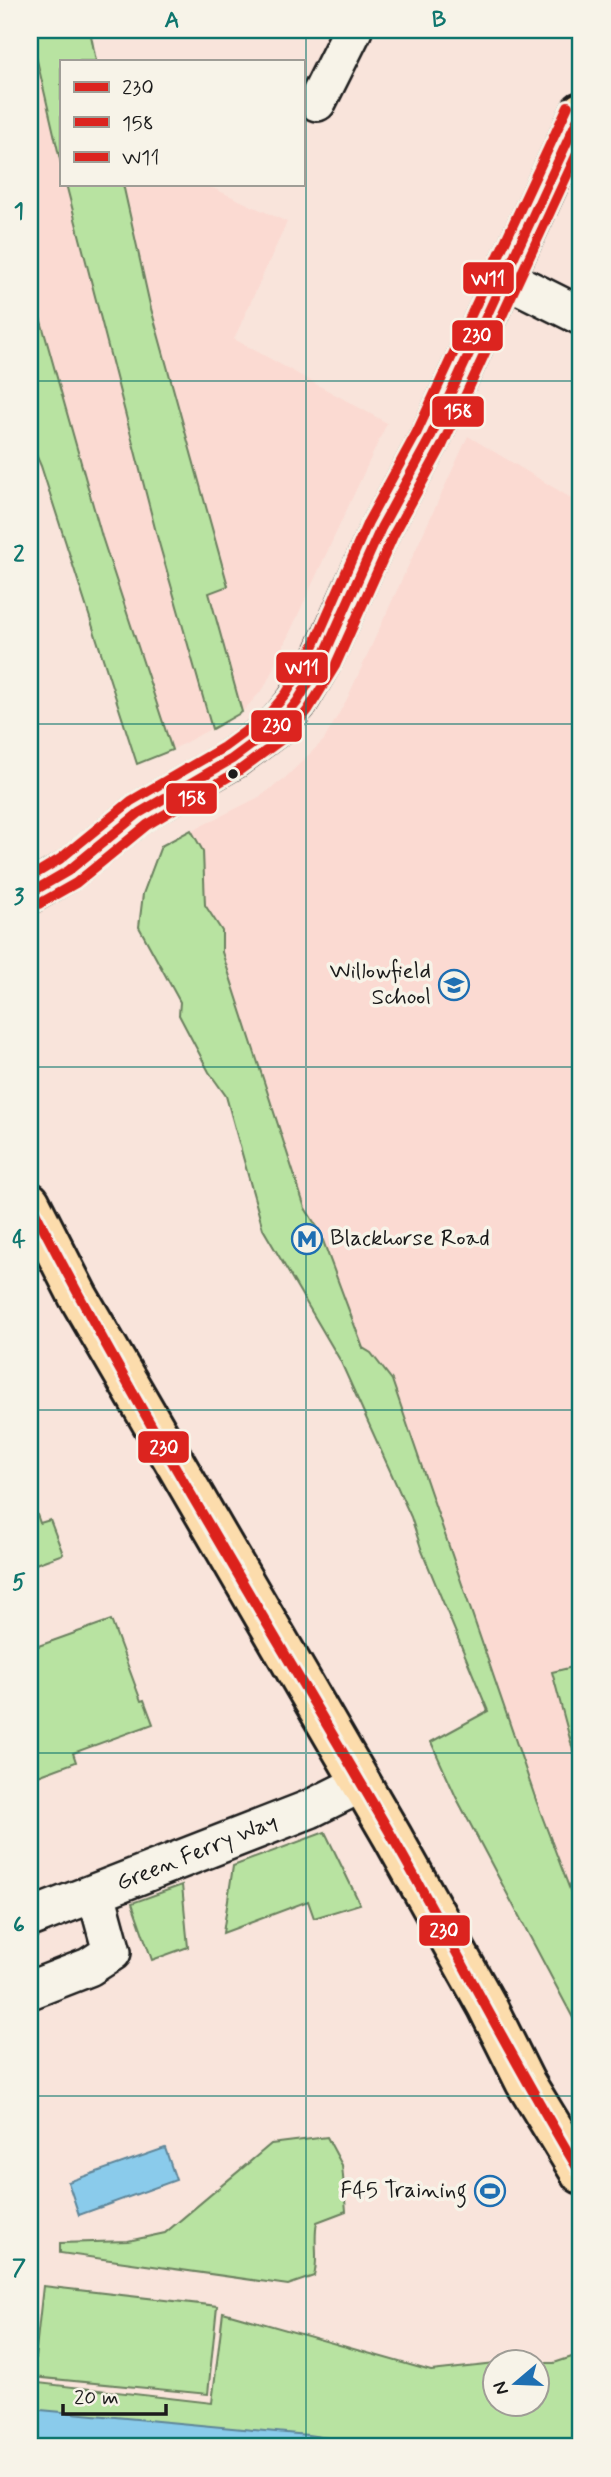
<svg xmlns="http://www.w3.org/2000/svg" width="611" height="2477" font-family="Mynerve,sans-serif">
<rect width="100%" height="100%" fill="#f9e4db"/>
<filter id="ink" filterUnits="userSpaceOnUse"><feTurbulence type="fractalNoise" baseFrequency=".0143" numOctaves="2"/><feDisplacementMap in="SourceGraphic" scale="14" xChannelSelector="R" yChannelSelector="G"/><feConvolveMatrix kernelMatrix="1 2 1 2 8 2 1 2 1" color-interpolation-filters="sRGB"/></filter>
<g filter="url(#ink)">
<g fill="#fbdad2">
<path d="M 30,30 L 90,30 L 96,61 L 61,61 L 61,184 L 204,184 L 287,222 L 234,339 L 387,423 L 264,688 L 242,712 L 166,753 L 137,764 L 41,466 L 30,441 Z"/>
<path d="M 468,436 L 581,504 L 581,1665 L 552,1672 L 581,1780 L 581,1919 L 537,1803 L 392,1380 L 340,1360 L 263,1229 L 226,1096 L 209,1072 L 179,1015 L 180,1002 L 139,927 L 143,894 L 161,846 L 261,796 L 285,778 L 324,740 L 347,699 Z"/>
</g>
<g fill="#b8e3a1" stroke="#6a805e" stroke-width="2">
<path d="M 30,30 L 90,30 L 96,61 L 61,61 L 61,164 Z"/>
<path d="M 66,184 L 123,184 L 150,305 L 228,586 L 209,593 L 242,712 L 212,729 L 157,536 Z"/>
<path d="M 30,282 L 102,537 L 172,750 L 137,764 L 41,466 L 30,441 Z"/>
<path d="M 191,830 L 203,851 L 205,905 L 222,931 L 222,952 L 305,1208 L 319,1230 L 363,1348 L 371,1353 L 392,1380 L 537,1803 L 581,1919 L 581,2033 L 456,1797 L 431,1742 L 488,1711 L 422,1551 L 411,1517 L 340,1360 L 263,1229 L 226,1096 L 209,1072 L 179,1015 L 180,1002 L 139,927 L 143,894 L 161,846 Z"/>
<path d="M 30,1495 L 40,1523 L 50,1520 L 63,1554 L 30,1566 Z"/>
<path d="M 111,1620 L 141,1701 L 144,1700 L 153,1724 L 73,1753 L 76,1762 L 30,1779 L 30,1649 Z"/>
<path d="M 581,1665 L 581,1780 L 552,1672 Z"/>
<path d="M 325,1832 L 360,1904 L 314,1918 L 308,1901 L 223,1933 L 233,1866 Z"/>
<path d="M 182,1885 L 188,1947 L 152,1960 L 132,1903 Z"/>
<path d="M 327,2137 L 342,2165 L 346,2211 L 317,2222 C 313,2242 319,2258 314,2276 L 288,2285 L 60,2253 L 60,2243 L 128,2241 L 165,2233 L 271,2144 Z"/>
<path d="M 43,2286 L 217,2306 L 208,2394 L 33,2377 Z"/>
<path d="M 223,2312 L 431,2371 L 495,2364 L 496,2404 L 538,2404 L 538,2363 L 554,2363 L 581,2354 L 581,2447 L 30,2447 L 30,2382 L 212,2403 Z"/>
</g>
<g fill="#8acbeb" stroke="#5e8598" stroke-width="2">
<path d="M 165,2148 L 176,2180 L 79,2215 L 68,2182 Z"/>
<path d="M 30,2409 L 308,2435 L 389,2447 L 30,2447 Z"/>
</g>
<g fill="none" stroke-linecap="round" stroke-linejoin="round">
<g stroke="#1c1c1c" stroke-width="42">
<g id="minor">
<path d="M 317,102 L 353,30"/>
<path d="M 503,277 L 581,316"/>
<path d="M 30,1918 L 310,1809 L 362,1783"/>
<path d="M 30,1990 L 89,1967 L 112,1952 L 96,1893"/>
</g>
</g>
<g stroke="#1c1c1c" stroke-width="44">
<g id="primary">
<path d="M 30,893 L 68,871 L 139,813 L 232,759 L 279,724 L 297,702 L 322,660 L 381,528 L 429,440 L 581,112"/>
<path d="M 30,1202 L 78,1296 L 392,1836 L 487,2006 L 525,2082 L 581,2174"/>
</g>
</g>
<use href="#minor" stroke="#f7f3e8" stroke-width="37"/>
<use href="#primary" stroke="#fcdcac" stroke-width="38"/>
<g stroke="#f7f3e8" stroke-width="16">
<g id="bus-1">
<path d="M 30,893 L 68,871 L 139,813 L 232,759 L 279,724 L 297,702 L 322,660 L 381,528 L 429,440 L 581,112"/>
<path d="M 30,1202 C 135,1408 258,1606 375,1807 C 446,1928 508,2054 581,2174"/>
</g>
</g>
<g stroke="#f7f3e8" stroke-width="16">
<path id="bus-2" d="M 37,905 L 76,883 L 147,825 L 240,770 L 289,734 L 308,710 L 335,666 L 394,534 L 442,446 L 581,145"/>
</g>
<g stroke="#f7f3e8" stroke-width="16">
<path id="bus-3" d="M 30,877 L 60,859 L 131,801 L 224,747 L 269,714 L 286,694 L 310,654 L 368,522 L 416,434 L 568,106"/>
</g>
<use href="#bus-1" stroke="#dc241f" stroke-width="10"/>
<use href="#bus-2" stroke="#dc241f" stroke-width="10"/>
<use href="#bus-3" stroke="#dc241f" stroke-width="10"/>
</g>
</g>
<path fill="none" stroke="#0f766e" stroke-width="2" stroke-opacity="0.55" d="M 306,30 L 306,2447M 30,381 L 581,381M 30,724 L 581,724M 30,1067 L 581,1067M 30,1410 L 581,1410M 30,1753 L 581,1753M 30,2096 L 581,2096"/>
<defs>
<g id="school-ring" transform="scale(1.575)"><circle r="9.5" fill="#f7f3e8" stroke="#1f6fb2" stroke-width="1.5"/><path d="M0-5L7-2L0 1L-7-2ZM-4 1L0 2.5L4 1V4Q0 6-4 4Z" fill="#1f6fb2"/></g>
<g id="metro-ring" transform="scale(1.575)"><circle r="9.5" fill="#f7f3e8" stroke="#1f6fb2" stroke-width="1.5"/><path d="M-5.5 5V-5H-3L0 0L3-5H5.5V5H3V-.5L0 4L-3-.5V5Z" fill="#1f6fb2"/></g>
<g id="stadium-ring" transform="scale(1.575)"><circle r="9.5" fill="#f7f3e8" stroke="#1f6fb2" stroke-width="1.5"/><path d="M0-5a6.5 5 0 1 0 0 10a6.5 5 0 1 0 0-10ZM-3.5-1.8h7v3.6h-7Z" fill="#1f6fb2"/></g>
</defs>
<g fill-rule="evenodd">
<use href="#school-ring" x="454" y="985"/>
<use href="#metro-ring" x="307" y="1239"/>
<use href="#stadium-ring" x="490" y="2191"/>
</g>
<circle fill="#1c1c1c" stroke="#f7f3e8" stroke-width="2.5" cx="233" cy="774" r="6"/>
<g text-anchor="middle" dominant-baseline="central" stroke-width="7" stroke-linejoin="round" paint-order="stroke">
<g font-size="23" fill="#1c1c1c" stroke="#f7f3e8" text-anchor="end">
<text x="431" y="972">Willowfield<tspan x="431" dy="26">School</tspan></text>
<text x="330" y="1239" text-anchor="start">Blackhorse Road</text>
<text x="467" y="2191">F45 Training</text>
</g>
<g font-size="23" fill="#1c1c1c" stroke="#f7f3e8">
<text transform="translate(197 1853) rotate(-22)">Green Ferry Way</text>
</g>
</g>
<g stroke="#f7f3e8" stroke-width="2.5">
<rect x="462" y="261" width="53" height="34" rx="7" fill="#dc241f"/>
<rect x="451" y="319" width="53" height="33" rx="7" fill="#dc241f"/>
<rect x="431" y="395" width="54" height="33" rx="7" fill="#dc241f"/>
<rect x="275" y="651" width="54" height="33" rx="7" fill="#dc241f"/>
<rect x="250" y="709" width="53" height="34" rx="7" fill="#dc241f"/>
<rect x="165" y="782" width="53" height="33" rx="7" fill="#dc241f"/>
<rect x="137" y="1430" width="53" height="34" rx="7" fill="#dc241f"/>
<rect x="418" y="1914" width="53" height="33" rx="7" fill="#dc241f"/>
</g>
<g font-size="19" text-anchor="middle" font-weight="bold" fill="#fff">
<text x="488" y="285">W11</text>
<text x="477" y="342">230</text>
<text x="458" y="418">158</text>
<text x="302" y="674">W11</text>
<text x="277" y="732">230</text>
<text x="192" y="805">158</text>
<text x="164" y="1454">230</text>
<text x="444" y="1937">230</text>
</g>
<rect width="611" height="2477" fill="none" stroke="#f7f3e8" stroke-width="77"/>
<rect x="60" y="60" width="245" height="126" fill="#f7f3e8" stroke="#9f9d96" stroke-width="2"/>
<rect x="74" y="82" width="35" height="10" fill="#dc241f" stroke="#9f9d96" stroke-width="2"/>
<text x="122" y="94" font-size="21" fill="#1c1c1c">230</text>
<rect x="74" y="117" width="35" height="10" fill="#dc241f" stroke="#9f9d96" stroke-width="2"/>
<text x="122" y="130" font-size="21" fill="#1c1c1c">158</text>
<rect x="74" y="152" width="35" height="10" fill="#dc241f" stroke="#9f9d96" stroke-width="2"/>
<text x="122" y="164" font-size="21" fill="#1c1c1c">W11</text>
<g transform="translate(516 2383) rotate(251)"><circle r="33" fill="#f7f3e8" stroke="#9f9d96" stroke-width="2"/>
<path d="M0-5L12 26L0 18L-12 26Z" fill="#1f6fb2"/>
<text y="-10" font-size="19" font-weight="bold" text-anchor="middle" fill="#1c1c1c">N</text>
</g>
<path d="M63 2404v10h103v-10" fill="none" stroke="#1c1c1c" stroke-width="3.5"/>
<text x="74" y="2404" font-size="21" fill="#1c1c1c" stroke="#f7f3e8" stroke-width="5" paint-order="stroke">20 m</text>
<rect x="38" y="38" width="534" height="2400" fill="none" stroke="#0f766e" stroke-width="2.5"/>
<g font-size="23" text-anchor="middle" font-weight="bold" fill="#0f766e">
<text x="172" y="27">A</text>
<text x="439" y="27">B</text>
<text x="19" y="218">1</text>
<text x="19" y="561">2</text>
<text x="19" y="904">3</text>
<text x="19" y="1246">4</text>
<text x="19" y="1589">5</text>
<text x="19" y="1932">6</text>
<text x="19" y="2275">7</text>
</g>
</svg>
